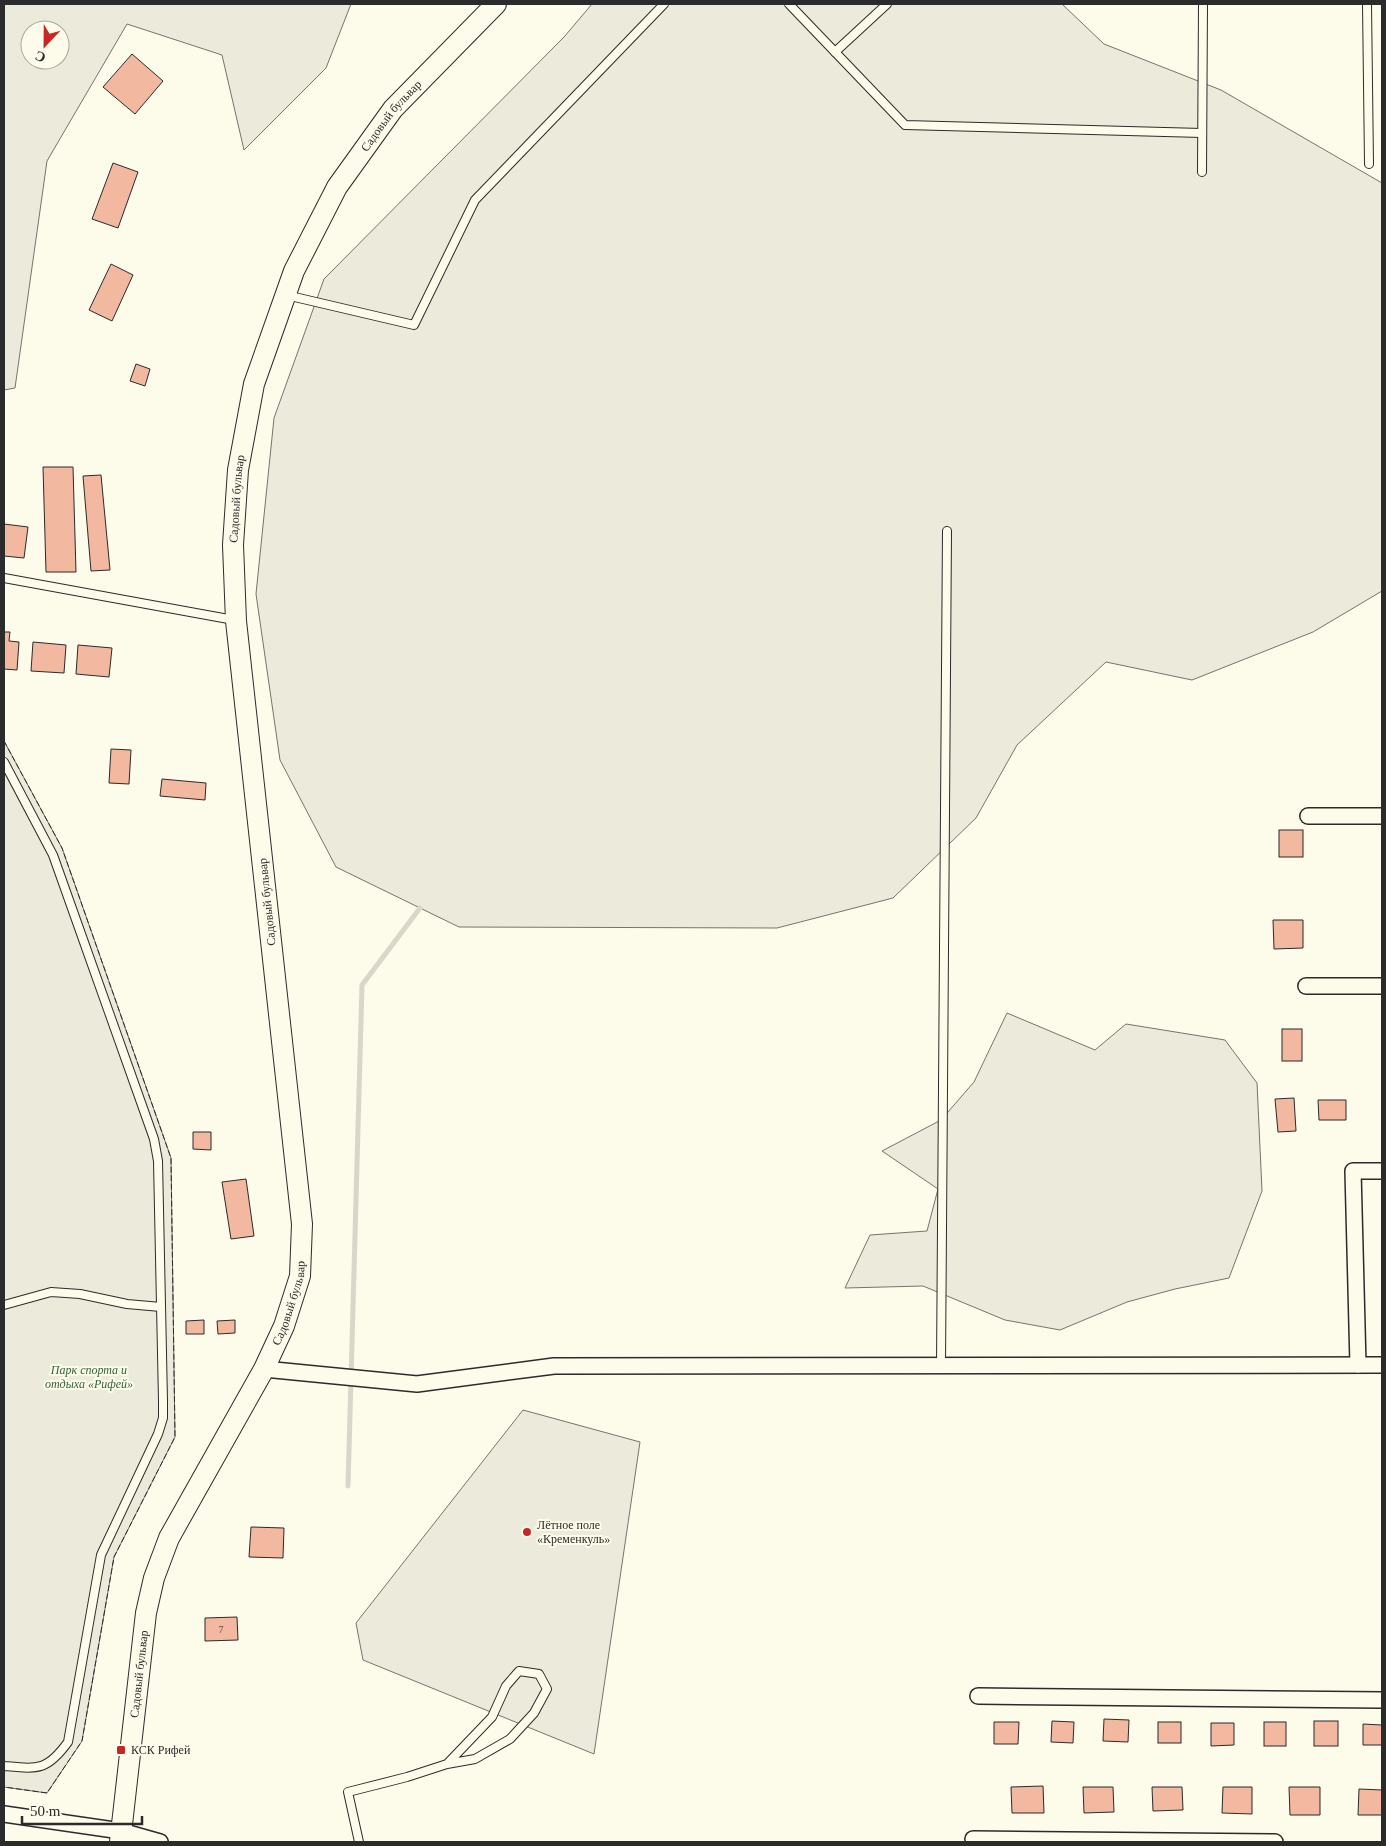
<svg xmlns="http://www.w3.org/2000/svg" width="1386" height="1846" font-family="Georgia,serif">
<rect width="100%" height="100%" fill="#fdfbea"/>
<g fill="#ecebdb" stroke="#74746e" fill-rule="evenodd">
<path d="M 4,4 L 351,4 L 326,68 L 244,150 L 222,55 L 127,24 L 47,161 L 15,388 L 4,390 ZM 30,30 L 60,30 L 60,60 L 30,60 Z"/>
<path d="M 592,4 L 1062,4 L 1104,44 L 1221,90 L 1382,183 L 1382,591 L 1313,632 L 1192,680 L 1106,662 L 1017,745 L 976,818 L 893,898 L 777,928 L 459,927 L 336,867 L 280,760 L 256,594 L 274,418 L 324,279 L 564,37 Z"/>
<path d="M 4,741 L 62,848 L 171,1158 L 175,1437 L 114,1557 L 82,1741 L 47,1793 L 4,1787 Z"/>
<path d="M 1007,1013 L 1095,1050 L 1126,1024 L 1225,1040 L 1257,1083 L 1262,1191 L 1229,1278 L 1175,1289 L 1127,1302 L 1060,1330 L 1005,1320 L 923,1286 L 845,1288 L 870,1235 L 927,1231 L 938,1189 L 882,1151 L 941,1120 L 974,1082 Z"/>
<path d="M 523,1410 L 640,1442 L 594,1754 L 363,1660 L 356,1623 Z"/>
</g>
<g fill="none" stroke-linecap="round" stroke-linejoin="round">
<path stroke="#d8d7c9" stroke-width="5" d="M 348,1486 L 362,985 L 420,908"/>
</g>
<g fill="#f2b8a0" stroke="#2b2b2b">
<path d="M 132,54 L 163,81 L 135,114 L 103,87 Z"/>
<path d="M 113,163 L 138,172 L 118,228 L 92,219 Z"/>
<path d="M 111,264 L 133,275 L 112,321 L 89,310 Z"/>
<path d="M 136,364 L 150,369 L 145,386 L 130,381 Z"/>
<path d="M 43,467 L 73,467 L 76,572 L 46,572 Z"/>
<path d="M 101,475 L 110,570 L 91,571 L 83,476 Z"/>
<path d="M 4,524 L 28,527 L 24,558 L 4,556 Z"/>
<path d="M 4,632 L 10,632 L 9,641 L 19,642 L 17,670 L 4,669 Z"/>
<path d="M 33,642 L 66,645 L 64,673 L 31,671 Z"/>
<path d="M 78,645 L 112,648 L 109,677 L 76,674 Z"/>
<path d="M 111,749 L 131,750 L 129,784 L 109,783 Z"/>
<path d="M 162,779 L 206,783 L 205,800 L 160,796 Z"/>
<rect x="1279" y="830" width="24" height="27"/>
<path d="M 1273,920 L 1303,920 L 1303,948 L 1274,949 Z"/>
<rect x="1282" y="1029" width="20" height="32"/>
<path d="M 1294,1098 L 1296,1131 L 1278,1132 L 1275,1099 Z"/>
<path d="M 1318,1100 L 1346,1100 L 1346,1120 L 1319,1120 Z"/>
<path d="M 193,1132 L 211,1132 L 211,1150 L 193,1149 Z"/>
<path d="M 246,1179 L 254,1236 L 231,1239 L 222,1182 Z"/>
<path d="M 204,1320 L 204,1334 L 186,1334 L 186,1321 Z"/>
<path d="M 235,1320 L 235,1333 L 218,1334 L 217,1321 Z"/>
<path d="M 251,1527 L 284,1528 L 283,1558 L 249,1557 Z"/>
<path d="M 237,1617 L 238,1640 L 205,1641 L 205,1618 Z"/>
<path d="M 1104,1719 L 1129,1720 L 1128,1742 L 1103,1741 Z"/>
<path d="M 1052,1721 L 1074,1722 L 1073,1743 L 1051,1742 Z"/>
<rect x="1314" y="1721" width="24" height="25"/>
<path d="M 994,1722 L 1019,1722 L 1018,1744 L 994,1744 Z"/>
<rect x="1158" y="1722" width="23" height="21"/>
<rect x="1264" y="1722" width="22" height="24"/>
<path d="M 1211,1723 L 1234,1723 L 1234,1745 L 1211,1746 Z"/>
<path d="M 1363,1724 L 1382,1725 L 1382,1745 L 1363,1745 Z"/>
<path d="M 1043,1786 L 1044,1813 L 1012,1813 L 1011,1787 Z"/>
<path d="M 1083,1787 L 1113,1787 L 1114,1812 L 1084,1813 Z"/>
<path d="M 1152,1787 L 1182,1787 L 1183,1810 L 1153,1811 Z"/>
<path d="M 1223,1787 L 1252,1787 L 1252,1814 L 1222,1813 Z"/>
<path d="M 1289,1787 L 1320,1787 L 1320,1815 L 1290,1815 Z"/>
<path d="M 1359,1789 L 1382,1790 L 1382,1815 L 1358,1815 Z"/>
</g>
<g fill="none" stroke-linecap="round" stroke-linejoin="round">
<g stroke="#2b2b2b" stroke-width="10">
<g id="lane">
<path d="M 789,4 L 905,125 L 1202,133"/>
<path d="M 1367,4 L 1369,164"/>
<path d="M 835,52 L 887,4"/>
<path d="M 1202,172 L 1203,4"/>
<path d="M 286,295 L 414,325 L 475,200 L 664,4"/>
<path d="M 4,578 L 234,620"/>
<path d="M 4,762 L 53,855 L 154,1139 L 158,1161 L 163,1401 L 163,1418 L 158,1434 L 101,1555 L 68,1742 C 47,1771 38,1769 4,1766"/>
<path d="M 4,1305 L 51,1292 L 80,1294 L 127,1304 L 161,1307"/>
<path d="M 941,1366 L 947,531"/>
<path d="M 359,1842 L 348,1792 L 407,1777 L 447,1764 L 475,1759 L 510,1739 L 534,1713 L 547,1689 L 539,1674 L 519,1671 L 506,1686 L 492,1717 L 447,1764"/>
</g>
</g>
<g stroke="#2b2b2b" stroke-width="18">
<g id="street">
<path d="M 1308,816 L 1382,816"/>
<path d="M 1306,986 L 1382,986"/>
<path d="M 1358,1365 L 1353,1171 L 1382,1171"/>
<path d="M 264,1369 L 417,1384 L 554,1366 L 1382,1365"/>
<path d="M 978,1696 L 1382,1700"/>
<path d="M 4,1814 L 121,1831 L 160,1842"/>
<path d="M 973,1839 L 1275,1842"/>
</g>
</g>
<g stroke="#2b2b2b" stroke-width="22">
<g id="secondary">
<path id="s1" d="M 120,1842 L 146,1613 L 154,1578 L 169,1538 L 264,1369 L 284,1326 L 300,1276 L 302,1224 L 236,621 L 233,545 L 238,470 L 254,384 L 294,271 L 337,187 L 393,109 L 496,4"/>
</g>
</g>
<use href="#lane" stroke="#fdfbea" stroke-width="8"/>
<use href="#street" stroke="#fdfbea" stroke-width="15"/>
<use href="#secondary" stroke="#fdfbea" stroke-width="20"/>
<path stroke="#2b2b2b" stroke-width="1" stroke-dasharray="6 2.5" stroke-linecap="butt" d="M 4,741 L 62,848 L 171,1158 L 175,1437 L 114,1557 L 82,1741 L 47,1793 L 4,1787"/>
</g>
<g fill="#c62828" stroke="#fdfbea" stroke-width="2">
<circle cx="527" cy="1532" r="5"/>
<rect x="116" y="1745" width="10" height="10" rx="2.5"/>
</g>
<g text-anchor="middle" dominant-baseline="central" stroke-width="4" stroke-linejoin="round" paint-order="stroke">
<g font-size="10" fill="#5d4e48">
<text x="221" y="1629">7</text>
</g>
<g font-size="12" fill="#2b2b2b" stroke="#fdfbea">
<text stroke="none"><textPath href="#s1" startOffset="1804">Садовый бульвар</textPath></text>
<text stroke="none"><textPath href="#s1" startOffset="1384">Садовый бульвар</textPath></text>
<text transform="translate(267 902) rotate(-96)">Садовый бульвар</text>
<text stroke="none"><textPath href="#s1" startOffset="574">Садовый бульвар</textPath></text>
<text stroke="none"><textPath href="#s1" startOffset="169">Садовый бульвар</textPath></text>
</g>
<g font-size="12" font-style="italic" fill="#34623c" stroke="#fdfbea">
<text x="89" y="1370">Парк спорта и<tspan x="89" dy="14">отдыха «Рифей»</tspan></text>
</g>
<g font-size="12" fill="#2b2b2b" stroke="#fdfbea" text-anchor="start">
<text x="537" y="1525">Лётное поле<tspan x="537" dy="14">«Кременкуль»</tspan></text>
<text x="131" y="1750">КСК Рифей</text>
</g>
</g>
<rect width="1386" height="1846" fill="none" stroke="#2b2b2b" stroke-width="10"/>
<g transform="translate(45 45) rotate(202)"><circle r="24" fill="#fdfbea" stroke="#a9a89e"/>
<path d="M0-4L9 19L0 12L-9 19Z" fill="#c62828"/>
<text y="-8" font-size="14" font-weight="bold" text-anchor="middle" fill="#2b2b2b">С</text>
</g>
<path d="M22 1816v8h120v-8" fill="none" stroke="#2b2b2b" stroke-width="2.5"/>
<text x="30" y="1816" font-size="15" fill="#2b2b2b" stroke="#fdfbea" stroke-width="4" paint-order="stroke">50 m</text>
</svg>
